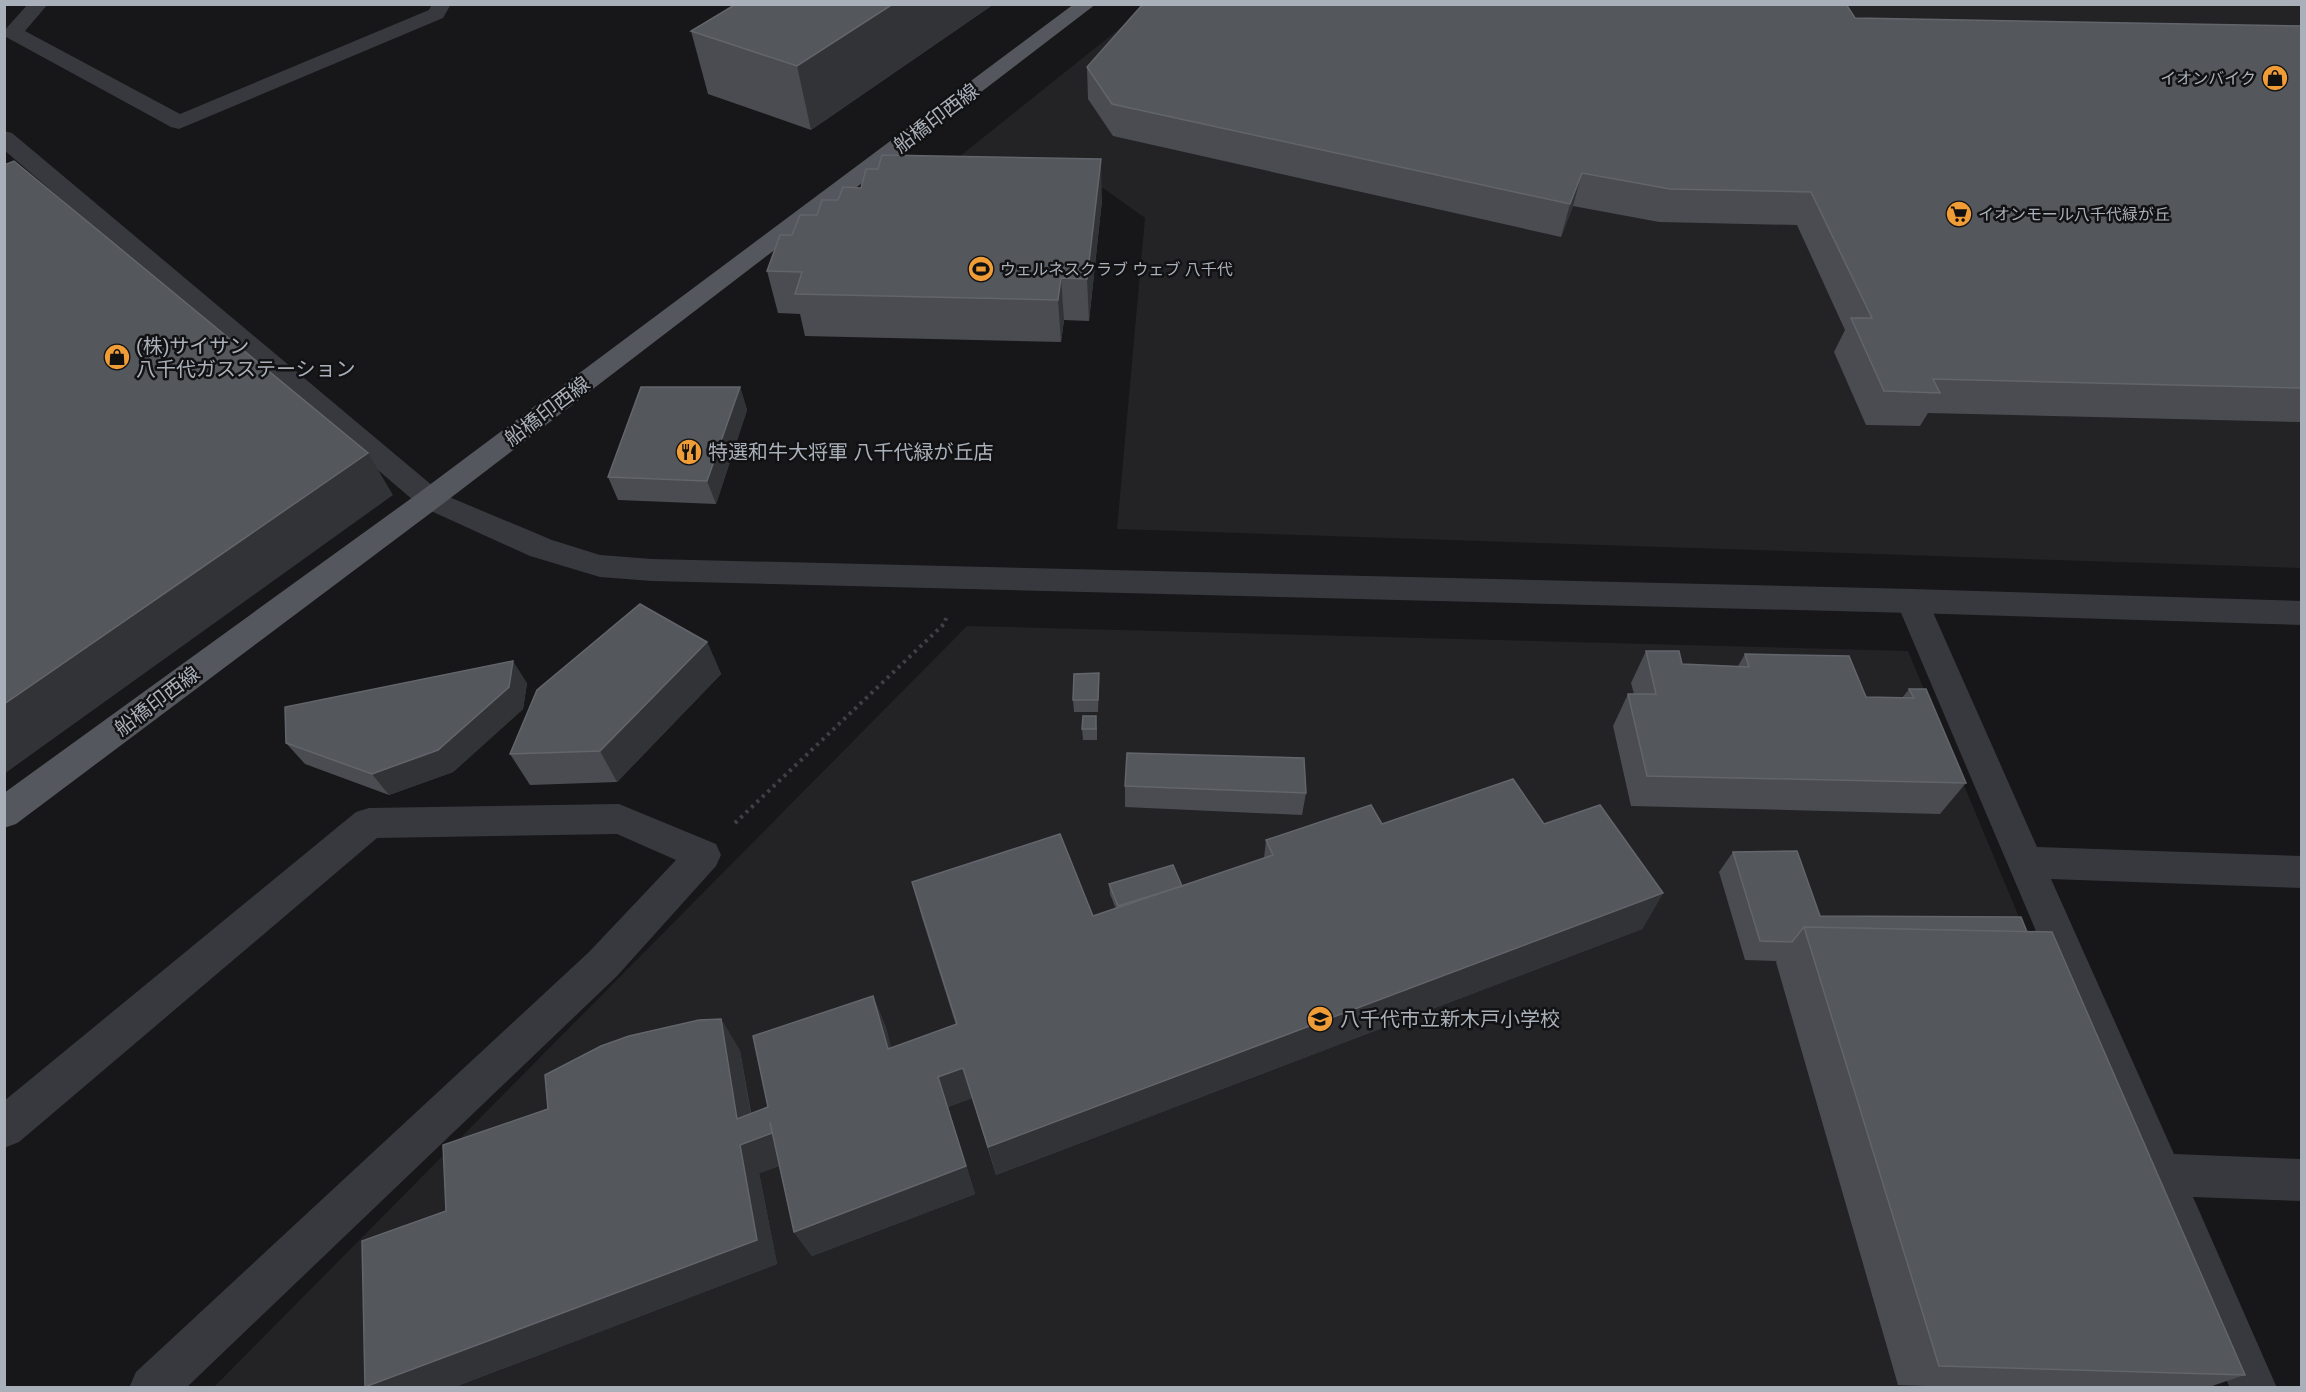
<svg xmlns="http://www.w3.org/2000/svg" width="2306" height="1392" font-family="Helvetica,'Noto Sans JP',sans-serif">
<rect width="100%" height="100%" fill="#171719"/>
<g fill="#232326">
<path d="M 1149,5 L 2301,5 L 2301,568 L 1117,529 L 1145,218 L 1103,188 L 920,188 Z"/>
<path d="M 967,626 L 1908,651 L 2215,1387 L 213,1388 Z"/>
</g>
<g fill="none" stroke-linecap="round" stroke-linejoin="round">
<path stroke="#3e4145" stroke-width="4" stroke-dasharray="3 4.5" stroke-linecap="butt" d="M 735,823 L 945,623 L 946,618"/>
<g fill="#38393e" fill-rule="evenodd">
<path d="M 28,4 L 48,4 L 25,31 L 180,114 L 429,10 L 432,4 L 451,4 L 443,18 L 179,129 L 171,127 L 6,37 L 4,31 Z"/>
<path d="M 4,131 L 12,133 L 440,492 L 445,499 L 440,506 L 430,509 L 420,506 L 4,150 Z"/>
<path d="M 1912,589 L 1923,593 L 1928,601 L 2037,847 L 2302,856 L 2302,888 L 2051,879 L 2174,1154 L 2302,1159 L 2302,1201 L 2193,1197 L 2277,1388 L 2230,1388 L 1896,601 L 1901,593 Z"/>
<path d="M 619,804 L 716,844 L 721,855 L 716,866 L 617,976 L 186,1388 L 129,1388 L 136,1372 L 589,952 L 676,860 L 617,834 L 377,838 L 19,1142 L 4,1148 L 4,1101 L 356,812 L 369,808 Z"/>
</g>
<path fill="#38393e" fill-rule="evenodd" d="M 430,489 L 552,540 L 600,555 L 652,559 L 1912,589 L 2302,601 L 2302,625 L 1912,613 L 652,581 L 600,577 L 530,556 L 420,506 L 415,499 L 420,492 Z"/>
<path fill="#54575d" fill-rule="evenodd" d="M 1074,4 L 1096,4 L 440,506 L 16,824 L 4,828 L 4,793 L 420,492 Z"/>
</g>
<g fill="#4a4c51">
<path d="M 994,4 L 811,130 L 708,94 L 691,31 Z"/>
<path d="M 1855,18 L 2301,26 L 2301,422 L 1928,413 L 1920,426 L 1866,425 L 1834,352 L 1845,330 L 1797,225 L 1659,222 L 1573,206 L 1561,237 L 1113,136 L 1088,99 L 1087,67 Z"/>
<path d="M 1102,200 L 1089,321 L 1064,320 L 1061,342 L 805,336 L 800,314 L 778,313 L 767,271 L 792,235 L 817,215 Z"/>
<path d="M 740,387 L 747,410 L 716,504 L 618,500 L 608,477 Z"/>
<path d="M 707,642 L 721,674 L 617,782 L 530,785 L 510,754 Z"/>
<path d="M 1646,651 L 1682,664 L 1738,666 L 1745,654 L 1866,697 L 1902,698 L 1909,689 L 1966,783 L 1940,814 L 1631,806 L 1613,726 L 1628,694 L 1634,694 L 1631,683 Z"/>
<path d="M 527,683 L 523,709 L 453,772 L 389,795 L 305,764 L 286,743 Z"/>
<path d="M 1099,685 L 1098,712 L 1074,712 L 1073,700 Z"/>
<path d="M 1097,727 L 1097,740 L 1083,740 L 1082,729 Z"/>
<path d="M 1125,786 L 1306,793 L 1302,815 L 1125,807 Z"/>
<path d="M 1382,824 L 1544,824 L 1663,893 L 1642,929 L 996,1175 L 972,1098 L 948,1107 L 975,1194 L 812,1256 L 794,1232 L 779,1166 L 759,1173 L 777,1264 L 452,1388 L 365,1387 L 446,1211 L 548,1109 L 721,1019 L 740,1051 L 751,1113 L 768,1107 L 873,996 L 886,1028 L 891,1048 L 956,1025 L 922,918 L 912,882 L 1093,916 L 1116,909 L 1110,894 L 1109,884 L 1182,886 L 1264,858 L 1266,840 Z"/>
<path d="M 1733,852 L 1820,916 L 2027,932 L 2245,1375 L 2206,1388 L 1977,1388 L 1898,1385 L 1776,962 L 1777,961 L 1745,960 L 1719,872 Z"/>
</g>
<g fill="#313336">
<path d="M 893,4 L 994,4 L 811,130 L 797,66 Z"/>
<path d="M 1101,159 L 1102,200 L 1089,321 L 1087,279 Z"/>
<path d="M 1582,173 L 1573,206 L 1561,237 L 1570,204 Z"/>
<path d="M 1061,278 L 1064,320 L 1061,342 L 1058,300 Z"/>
<path d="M 740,387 L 747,410 L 716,504 L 707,481 Z"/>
<path d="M 368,453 L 393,495 L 4,774 L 4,704 Z"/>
<path d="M 707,642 L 721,674 L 617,782 L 600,751 Z"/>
<path d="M 513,661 L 527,683 L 523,709 L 453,772 L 389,795 L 372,774 Z"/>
<path d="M 1182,887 L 1119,916 L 1118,906 Z"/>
<path d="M 1663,893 L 1642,929 L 996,1175 L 988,1147 Z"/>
<path d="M 873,996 L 886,1028 L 900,1080 L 888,1049 Z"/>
<path d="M 721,1019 L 740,1051 L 755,1140 L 772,1133 L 790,1162 L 759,1173 L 777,1264 L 452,1388 L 365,1387 L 740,1145 Z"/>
<path d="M 963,1068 L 972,1098 L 948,1107 L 975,1194 L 812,1256 L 794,1232 L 938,1077 Z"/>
</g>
<g fill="#54575c" stroke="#62656b" stroke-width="1.5">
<path d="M 736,4 L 893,4 L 797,66 L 691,31 Z"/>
<path d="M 1143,4 L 1846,4 L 1855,18 L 2301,26 L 2301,388 L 1933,379 L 1940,393 L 1884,391 L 1851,318 L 1872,318 L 1811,192 L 1670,189 L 1582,173 L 1570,204 L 1112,104 L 1087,67 Z"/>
<path d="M 882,155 L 1101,159 L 1087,279 L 1061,278 L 1058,300 L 795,294 L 802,272 L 767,271 L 780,235 L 792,235 L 800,215 L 817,215 L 822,200 L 838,200 L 843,187 L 861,188 L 866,169 L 878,169 Z"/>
<path d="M 14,161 L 368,453 L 4,704 L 4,165 Z"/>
<path d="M 641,387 L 740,387 L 707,481 L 608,477 Z"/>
<path d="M 640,604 L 707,642 L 600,751 L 510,754 L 537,690 Z"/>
<path d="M 1646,651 L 1679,651 L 1682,664 L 1749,667 L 1745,654 L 1849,656 L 1866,697 L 1914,698 L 1909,689 L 1926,689 L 1966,783 L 1647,776 L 1628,694 L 1656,694 Z"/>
<path d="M 513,661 L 509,687 L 438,750 L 372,774 L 286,743 L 285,707 Z"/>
<path d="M 1099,673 L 1098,700 L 1073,700 L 1074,674 Z"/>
<path d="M 1083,716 L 1096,716 L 1096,729 L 1082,729 Z"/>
<path d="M 1127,753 L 1304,758 L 1306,793 L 1125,786 Z"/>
<path d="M 1513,779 L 1544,824 L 1600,805 L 1663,893 L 988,1147 L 963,1068 L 938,1077 L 966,1166 L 794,1232 L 770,1122 L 772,1133 L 740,1145 L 757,1240 L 365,1387 L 362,1241 L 446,1211 L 443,1145 L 548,1109 L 545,1075 L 601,1046 L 629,1036 L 699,1020 L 721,1019 L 737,1119 L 768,1107 L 753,1036 L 873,996 L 888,1049 L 957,1024 L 912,882 L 1060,834 L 1093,916 L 1273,855 L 1266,840 L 1371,805 L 1382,824 Z"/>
<path d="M 1797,851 L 1820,916 L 2021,917 L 2027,932 L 1804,927 L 1792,942 L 1760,941 L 1733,852 Z"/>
<path d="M 1173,865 L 1182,886 L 1118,906 L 1109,884 Z"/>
<path d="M 1804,927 L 2052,932 L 2245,1375 L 1939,1366 Z"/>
</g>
<defs>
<g id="shop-disc" transform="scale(1.35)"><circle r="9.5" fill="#f09d37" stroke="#121214"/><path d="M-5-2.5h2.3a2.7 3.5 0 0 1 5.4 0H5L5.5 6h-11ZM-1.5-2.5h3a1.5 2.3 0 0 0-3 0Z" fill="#111"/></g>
<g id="supermarket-disc" transform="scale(1.35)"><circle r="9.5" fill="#f09d37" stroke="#121214"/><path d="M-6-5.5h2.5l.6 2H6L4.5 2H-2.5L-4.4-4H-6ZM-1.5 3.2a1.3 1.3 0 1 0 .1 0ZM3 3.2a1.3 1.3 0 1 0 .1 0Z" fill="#111"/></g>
<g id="stadium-disc" transform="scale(1.35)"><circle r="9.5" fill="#f09d37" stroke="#121214"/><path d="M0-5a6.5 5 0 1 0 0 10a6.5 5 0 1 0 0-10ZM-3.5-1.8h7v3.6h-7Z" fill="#111"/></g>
<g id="restaurant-disc" transform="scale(1.35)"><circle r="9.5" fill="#f09d37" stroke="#121214"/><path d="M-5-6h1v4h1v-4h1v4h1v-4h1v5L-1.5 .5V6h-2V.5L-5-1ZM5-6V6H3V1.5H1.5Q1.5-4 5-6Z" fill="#111"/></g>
<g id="school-disc" transform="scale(1.35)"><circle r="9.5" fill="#f09d37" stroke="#121214"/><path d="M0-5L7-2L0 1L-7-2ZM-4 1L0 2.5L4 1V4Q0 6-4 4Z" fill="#111"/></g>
</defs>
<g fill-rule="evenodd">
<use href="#shop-disc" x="2275" y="78"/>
<use href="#supermarket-disc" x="1959" y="214"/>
<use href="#stadium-disc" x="981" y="269"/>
<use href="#shop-disc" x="117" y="357"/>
<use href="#restaurant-disc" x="689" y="452"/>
<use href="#school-disc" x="1320" y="1019"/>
</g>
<g text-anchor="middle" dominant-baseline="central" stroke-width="5" stroke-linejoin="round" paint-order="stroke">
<g font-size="16" fill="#a9b0b9" stroke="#121214" text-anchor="start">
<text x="2256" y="78" text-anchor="end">イオンバイク</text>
<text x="1978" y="214">イオンモール八千代緑が丘</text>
<text x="1000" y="269">ウェルネスクラブ ウェブ 八千代</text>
</g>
<g font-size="20" fill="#a9b0b9" stroke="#121214">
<text transform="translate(936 118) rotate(-37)">船橋印西線</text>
<text transform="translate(547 411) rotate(-37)">船橋印西線</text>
<text transform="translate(157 701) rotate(-37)">船橋印西線</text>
</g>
<g font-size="20" fill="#a9b0b9" stroke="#121214" text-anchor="start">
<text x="136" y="346">(株)サイサン<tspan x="136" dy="23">八千代ガスステーション</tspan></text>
<text x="708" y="452">特選和牛大将軍 八千代緑が丘店</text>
<text x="1340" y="1019">八千代市立新木戸小学校</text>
</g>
</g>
<rect width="2306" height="1392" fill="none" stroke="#a9b0b9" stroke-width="12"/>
</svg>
